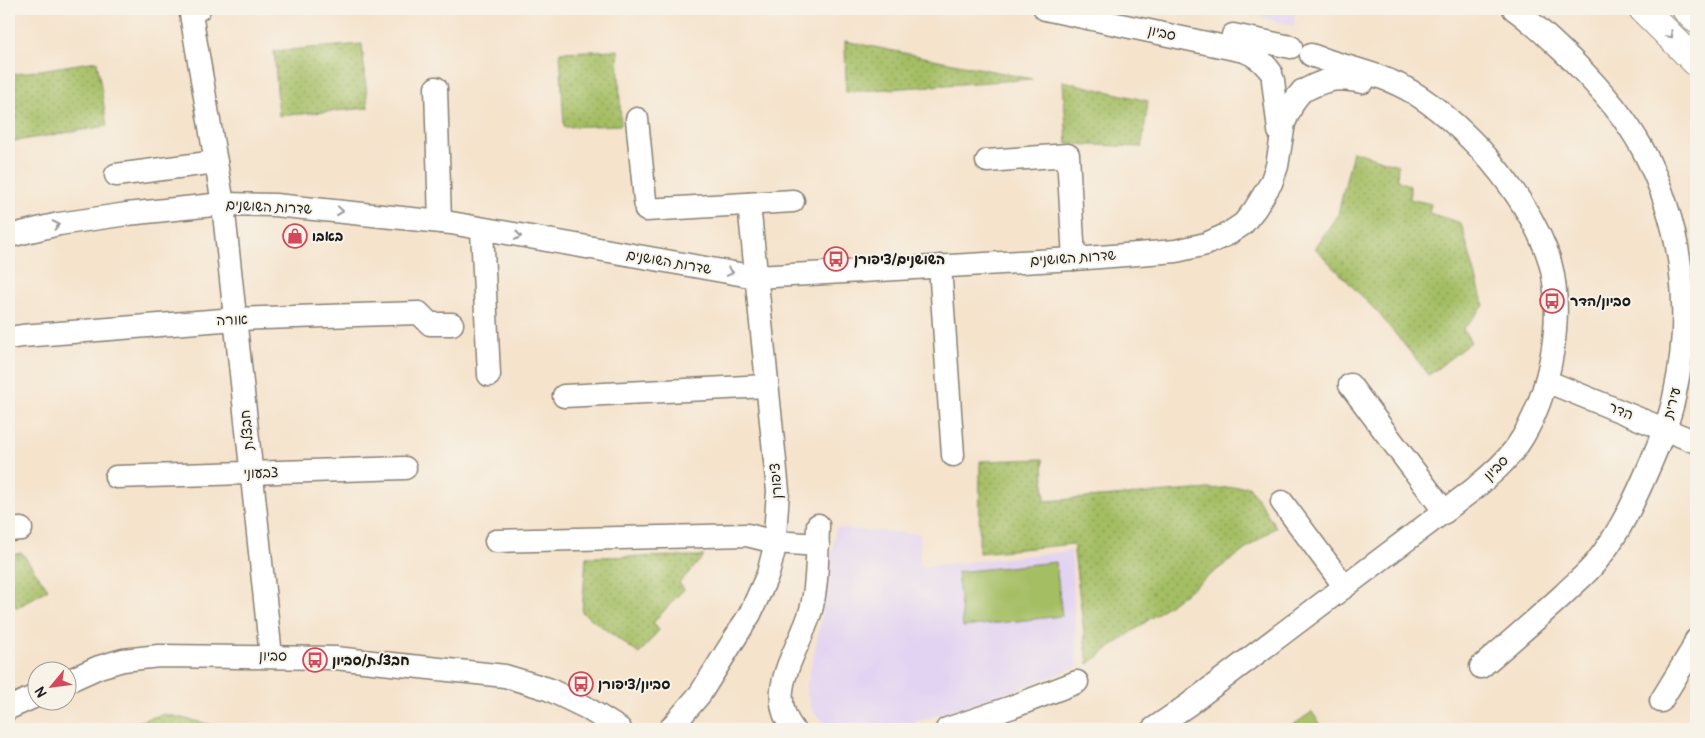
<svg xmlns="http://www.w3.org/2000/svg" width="1705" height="738" font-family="Pangolin,'Playpen Sans Hebrew',sans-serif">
<defs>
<pattern id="park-dots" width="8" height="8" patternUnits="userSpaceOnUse" patternTransform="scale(1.25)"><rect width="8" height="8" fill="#a4be64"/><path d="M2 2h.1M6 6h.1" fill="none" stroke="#859a52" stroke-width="1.8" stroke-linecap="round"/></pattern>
</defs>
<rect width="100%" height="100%" fill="#f7f3e8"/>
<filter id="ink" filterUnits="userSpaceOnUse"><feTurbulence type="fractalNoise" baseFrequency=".02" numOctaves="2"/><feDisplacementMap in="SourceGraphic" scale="10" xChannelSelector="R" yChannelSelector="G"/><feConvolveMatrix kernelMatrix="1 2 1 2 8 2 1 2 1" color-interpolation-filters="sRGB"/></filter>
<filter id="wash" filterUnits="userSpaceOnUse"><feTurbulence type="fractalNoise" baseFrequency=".0096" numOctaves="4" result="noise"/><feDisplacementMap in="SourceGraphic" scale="20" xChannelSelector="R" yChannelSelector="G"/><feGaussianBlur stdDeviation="1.12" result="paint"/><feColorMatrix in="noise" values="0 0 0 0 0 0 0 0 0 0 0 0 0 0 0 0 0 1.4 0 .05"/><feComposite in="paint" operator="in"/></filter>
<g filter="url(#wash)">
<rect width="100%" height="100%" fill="#f5e3cc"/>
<g fill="#e3d3f2">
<path d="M 1233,9 L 1295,9 L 1294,26 Z"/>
<path d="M 836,528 L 920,534 L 920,567 L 1071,551 L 1078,666 L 1015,690 L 894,729 L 836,729 L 826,724 L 812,710 L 806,689 L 820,625 Z"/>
</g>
<g fill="#a4be64" stroke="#606d40">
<path d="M 1056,562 L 1062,616 L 963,627 L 957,572 Z"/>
<path d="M 1312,712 L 1324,729 L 1287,729 Z"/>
</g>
<g fill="url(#park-dots)" stroke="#606d40">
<path d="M 845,41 L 1032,79 L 846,92 Z"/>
<path d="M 362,44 L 368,108 L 279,116 L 274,51 Z"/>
<path d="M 618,50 L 621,125 L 564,127 L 560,52 Z"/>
<path d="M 97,61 L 107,126 L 9,142 L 9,75 Z"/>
<path d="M 1063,81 L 1148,101 L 1142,147 L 1067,144 Z"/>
<path d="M 1353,151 L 1398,165 L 1397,180 L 1410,186 L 1410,199 L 1431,204 L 1429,213 L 1461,223 L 1484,306 L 1463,329 L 1471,342 L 1429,375 L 1380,315 L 1315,248 L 1338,214 Z"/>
<path d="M 1043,459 L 1045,501 L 1249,486 L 1276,527 L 1088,664 L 1073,544 L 979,553 L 980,461 Z"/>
<path d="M 22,553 L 48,589 L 17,608 L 9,599 L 9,555 Z"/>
<path d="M 704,556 L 679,583 L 684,589 L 653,623 L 659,630 L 639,654 L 582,612 L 586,557 Z"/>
<path d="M 164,714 L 230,729 L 113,729 Z"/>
</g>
</g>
<g filter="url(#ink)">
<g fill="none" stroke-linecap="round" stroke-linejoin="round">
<g stroke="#888074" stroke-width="25">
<g id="minor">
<path d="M 199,9 L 191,14 L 223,204 L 271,656"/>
<path d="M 1045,9 L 1244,51 C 1256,55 1263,62 1271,72"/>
<path d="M 1233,35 L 1291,47"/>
<path d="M 1273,80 L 1279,131"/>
<path d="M 436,88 L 440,222"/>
<path d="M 1307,89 C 1328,78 1340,77 1363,82"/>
<path d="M 637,119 L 646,210 L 793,201"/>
<path d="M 987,161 L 1068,155 L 1074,259"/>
<path d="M 116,175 L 216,162"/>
<path d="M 482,230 L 489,375"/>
<path d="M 9,236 L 59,224 L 127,214 L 223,204 L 275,205 L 451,223 L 756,277 L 1074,259 L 1176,251 L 1206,244 L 1228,234 L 1243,224 L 1255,209 L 1271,183 L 1277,166 L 1284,123 L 1294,101 L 1302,91"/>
<path d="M 940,266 L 953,455"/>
<path d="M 9,338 L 22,336 L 235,319 L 419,313 L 430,324 L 452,324"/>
<path d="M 1546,381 L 1696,442"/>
<path d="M 1350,385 L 1445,512"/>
<path d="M 564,396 L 767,386"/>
<path d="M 116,477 L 405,468"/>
<path d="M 1282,502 L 1345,587"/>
<path d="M 9,530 L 21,529"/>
<path d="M 496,541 L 747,535 L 775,542 L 818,545"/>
<path d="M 1481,667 C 1509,643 1537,619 1564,594 C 1575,583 1588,573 1597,561 C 1621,531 1637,495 1652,460 C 1661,438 1671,416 1675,393 C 1693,310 1682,223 1642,148 C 1624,115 1599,87 1573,61 C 1554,43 1535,24 1514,9"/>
<path d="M 68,681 L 99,667 L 123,660 L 159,656 L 335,658 L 505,676 L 548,689 L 585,707 L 620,729"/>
<path d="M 1661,701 L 1692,650 L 1696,640"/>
<path d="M 9,708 L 38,695"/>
<path d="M 670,729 L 700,694 L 750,614 L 768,574 L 774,550 L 778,491 L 749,204"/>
<path d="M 793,729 C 762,690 803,646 812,606 C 818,580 817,552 818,525"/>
<path d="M 947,729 L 1012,707 L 1077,682"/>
<path d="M 1153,729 L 1188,705 L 1474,489 C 1489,476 1505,463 1517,446 C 1551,398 1568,306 1546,250 C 1531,212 1507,179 1480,149 C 1460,128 1438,108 1414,93 C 1381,73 1346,68 1311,55"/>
</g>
</g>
<g stroke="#888074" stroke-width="30">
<g id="major">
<path d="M 1643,9 L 1696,62"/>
<path d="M 1686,9 L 1696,19"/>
</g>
</g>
<use href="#minor" stroke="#fff" stroke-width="22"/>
<use href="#major" stroke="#fff" stroke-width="28"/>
</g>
<defs><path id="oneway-chevron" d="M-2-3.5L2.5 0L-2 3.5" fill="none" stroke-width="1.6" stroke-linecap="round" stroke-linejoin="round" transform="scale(1.25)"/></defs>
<g stroke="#999">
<use href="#oneway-chevron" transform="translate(1670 35) rotate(45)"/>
<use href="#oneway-chevron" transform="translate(340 211) rotate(6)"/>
<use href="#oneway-chevron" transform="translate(56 225) rotate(-12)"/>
<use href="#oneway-chevron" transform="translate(518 236) rotate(10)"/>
<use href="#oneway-chevron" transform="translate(730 272) rotate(10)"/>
</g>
</g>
<defs>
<g id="shop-ring" transform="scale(1.25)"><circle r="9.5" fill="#f7f3e8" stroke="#d1495b" stroke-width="1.5"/><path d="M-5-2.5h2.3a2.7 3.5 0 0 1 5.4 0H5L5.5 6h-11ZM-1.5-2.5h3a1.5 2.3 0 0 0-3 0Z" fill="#d1495b"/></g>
<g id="bus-ring" transform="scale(1.25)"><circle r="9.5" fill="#f7f3e8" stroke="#d1495b" stroke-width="1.5"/><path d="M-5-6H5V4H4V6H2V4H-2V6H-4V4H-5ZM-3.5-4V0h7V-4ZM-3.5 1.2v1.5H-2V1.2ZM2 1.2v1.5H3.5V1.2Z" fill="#d1495b"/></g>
</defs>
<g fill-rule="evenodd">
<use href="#shop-ring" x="295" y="236"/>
<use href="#bus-ring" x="836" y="259"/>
<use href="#bus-ring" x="1552" y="301"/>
<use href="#bus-ring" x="315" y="660"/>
<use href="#bus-ring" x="581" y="684"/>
</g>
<g text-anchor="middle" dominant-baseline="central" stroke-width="4" stroke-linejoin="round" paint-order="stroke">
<g font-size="14" fill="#1c1c1c" stroke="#f7f3e8">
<text transform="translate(1162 33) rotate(12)">סביון</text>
<text transform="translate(269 207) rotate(3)">שדרות השושנים</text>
<text transform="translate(1073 258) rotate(-4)">שדרות השושנים</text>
<text transform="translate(669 262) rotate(10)">שדרות השושנים</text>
<text transform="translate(232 320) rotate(-3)">אורה</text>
<text transform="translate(1672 403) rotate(-75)">עירית</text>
<text transform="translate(1621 411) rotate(22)">הדר</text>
<text transform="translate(247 430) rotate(-96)">חבצלת</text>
<text transform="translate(1496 468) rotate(-45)">סביון</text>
<text transform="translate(261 473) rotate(-2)">צבעוני</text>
<text transform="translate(776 481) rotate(-94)">ציפורן</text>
<text transform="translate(273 656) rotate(1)">סביון</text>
</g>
<g font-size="14" font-weight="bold" fill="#1c1c1c" stroke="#f7f3e8" text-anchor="start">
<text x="312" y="236">באבו</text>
<text x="854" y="259">השושנים/ציפורן</text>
<text x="1570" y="301">סביון/הדר</text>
<text x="332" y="660">חבצלת/סביון</text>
<text x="598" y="684">סביון/ציפורן</text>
</g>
</g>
<rect width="1705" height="738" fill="none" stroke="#f7f3e8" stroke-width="30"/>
<g transform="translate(52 686) rotate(241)"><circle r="24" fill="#f7f3e8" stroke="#9f9d96"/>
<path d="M0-4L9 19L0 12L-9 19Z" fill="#d1495b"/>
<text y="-8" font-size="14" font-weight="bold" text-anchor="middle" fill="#1c1c1c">N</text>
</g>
</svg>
